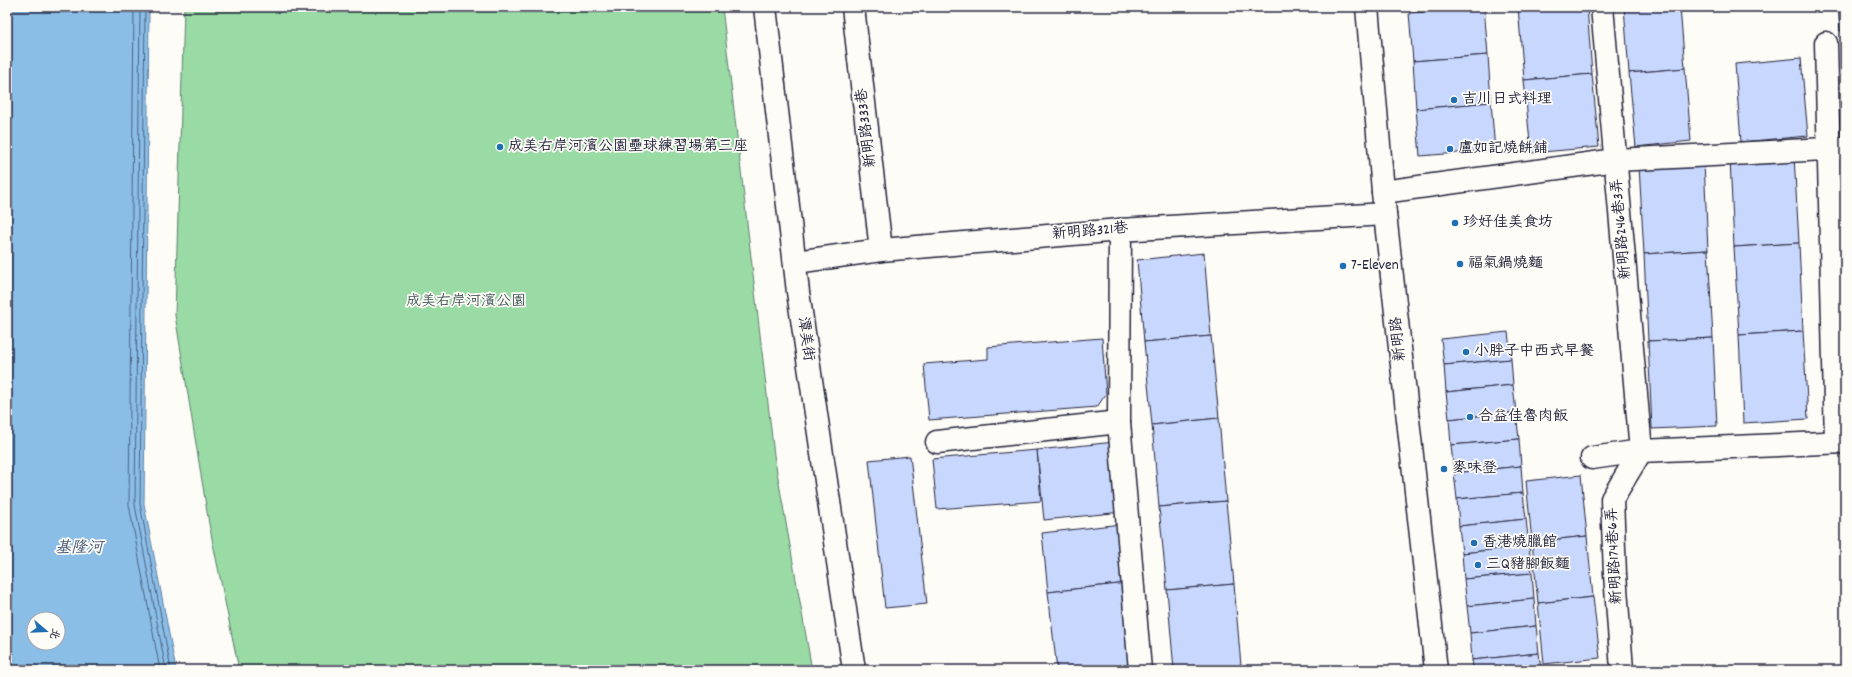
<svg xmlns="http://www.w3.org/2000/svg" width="1852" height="677" font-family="Dekko,'LXGW WenKai TC',sans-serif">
<rect width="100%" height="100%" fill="#fdfcf7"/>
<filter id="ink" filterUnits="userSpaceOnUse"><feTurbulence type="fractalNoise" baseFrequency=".025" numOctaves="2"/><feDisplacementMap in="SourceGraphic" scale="8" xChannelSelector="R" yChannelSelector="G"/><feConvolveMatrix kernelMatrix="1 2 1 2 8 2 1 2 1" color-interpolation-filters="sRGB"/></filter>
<g filter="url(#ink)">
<path fill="#99daa5" stroke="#5e7e70" d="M 184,7 L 722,7 L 774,455 L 812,670 L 239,670 L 209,524 L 175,315 Z"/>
<path fill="#8abee7" stroke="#6080a2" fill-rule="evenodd" d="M 7,7 L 149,7 L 144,504 L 176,670 L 7,670 ZM 34,619 L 58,619 L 58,643 L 34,643 Z"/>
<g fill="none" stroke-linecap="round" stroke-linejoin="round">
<g stroke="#4c6080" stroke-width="1">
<path d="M 134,7 L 129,505 L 160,670"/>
<path d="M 140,7 L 135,505 L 166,670"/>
<path d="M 145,7 L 140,504 L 171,670"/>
</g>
</g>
<g fill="#c8d7fd" stroke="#22223b">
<path d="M 1484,7 L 1488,55 L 1413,61 L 1409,13 Z"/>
<path d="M 1518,7 L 1587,7 L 1592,74 L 1524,80 Z"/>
<path d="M 1624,7 L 1680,7 L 1685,68 L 1629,73 Z"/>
<path d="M 1838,7 L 1845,7 L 1845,30 L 1840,31 Z"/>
<path d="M 1488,55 L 1491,102 L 1416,109 L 1413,61 Z"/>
<path d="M 1801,58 L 1808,136 L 1741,142 L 1735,64 Z"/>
<path d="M 1685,68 L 1691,141 L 1636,147 L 1629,73 Z"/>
<path d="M 1592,74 L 1599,147 L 1531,153 L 1524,80 Z"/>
<path d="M 1491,102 L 1495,150 L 1420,156 L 1416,109 Z"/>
<path d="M 1794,156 L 1799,243 L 1734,247 L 1730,159 Z"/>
<path d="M 1845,157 L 1845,244 L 1839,244 L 1834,158 Z"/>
<path d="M 1704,162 L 1708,250 L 1644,254 L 1639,166 Z"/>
<path d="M 1799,243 L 1803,331 L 1739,335 L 1734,247 Z"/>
<path d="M 1839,244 L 1845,244 L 1845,331 L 1844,331 Z"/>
<path d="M 1708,250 L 1713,338 L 1648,341 L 1644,254 Z"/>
<path d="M 1204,253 L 1211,336 L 1144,342 L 1137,260 Z"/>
<path d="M 1803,331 L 1808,419 L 1743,423 L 1739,335 Z"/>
<path d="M 1508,332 L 1511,359 L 1444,365 L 1441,339 Z"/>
<path d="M 1211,336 L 1219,418 L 1152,425 L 1144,342 Z"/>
<path d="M 1102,338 L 1106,394 L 1097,407 L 929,420 L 924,364 L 988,359 L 988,347 Z"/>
<path d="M 1713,338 L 1717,426 L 1652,429 L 1648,341 Z"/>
<path d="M 1511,359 L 1513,385 L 1446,392 L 1444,365 Z"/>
<path d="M 1513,385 L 1516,412 L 1449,419 L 1446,392 Z"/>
<path d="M 1516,412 L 1519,439 L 1451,445 L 1449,419 Z"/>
<path d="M 1219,418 L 1226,501 L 1159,507 L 1152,425 Z"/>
<path d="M 1519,439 L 1521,466 L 1454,473 L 1451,445 Z"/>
<path d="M 1115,442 L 1122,512 L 1044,520 L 1037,450 Z"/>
<path d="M 1037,450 L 1041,501 L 937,509 L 932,459 Z"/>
<path d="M 910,456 L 927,604 L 885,608 L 869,460 Z"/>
<path d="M 1521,466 L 1523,493 L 1457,499 L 1454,473 Z"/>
<path d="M 1581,475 L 1587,536 L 1532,542 L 1526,481 Z"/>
<path d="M 1523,493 L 1526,519 L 1459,526 L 1457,499 Z"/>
<path d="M 1226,501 L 1234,584 L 1167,590 L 1159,507 Z"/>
<path d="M 1526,519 L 1529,546 L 1462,553 L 1459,526 Z"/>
<path d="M 1130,523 L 1136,582 L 1048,592 L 1042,533 Z"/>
<path d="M 1587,536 L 1593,597 L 1538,603 L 1532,542 Z"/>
<path d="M 1529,546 L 1532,573 L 1464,579 L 1462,553 Z"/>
<path d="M 1532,573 L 1534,599 L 1467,606 L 1464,579 Z"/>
<path d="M 1136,582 L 1146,670 L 1057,670 L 1048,592 Z"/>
<path d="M 1234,584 L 1241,666 L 1204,670 L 1174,670 L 1167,590 Z"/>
<path d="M 1593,597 L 1600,658 L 1544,664 L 1538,603 Z"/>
<path d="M 1534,599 L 1536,626 L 1470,633 L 1467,606 Z"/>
<path d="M 1536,626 L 1539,653 L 1472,660 L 1470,633 Z"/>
<path d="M 1539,653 L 1541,670 L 1473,670 L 1472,660 Z"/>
<path d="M 1241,666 L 1242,670 L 1204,670 Z"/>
</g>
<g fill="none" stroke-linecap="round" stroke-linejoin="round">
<g stroke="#22223b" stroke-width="25">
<g id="minor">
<path d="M 765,7 L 798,292 L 854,670"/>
<path d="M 853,7 L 881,250"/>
<path d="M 1367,7 L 1385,214 L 1436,670"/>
<path d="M 1602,7 L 1641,451"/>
<path d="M 1826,43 L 1836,442"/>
<path d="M 1383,192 L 1616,160 L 1845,148"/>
<path d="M 1120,230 L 1119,422 L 1140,670"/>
<path d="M 796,262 L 881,250 L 1120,230 L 1385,214"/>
<path d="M 937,442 L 1119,422"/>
<path d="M 1592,458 L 1641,451 L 1845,442"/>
<path d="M 1622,670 L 1615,574 L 1612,499 L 1641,451"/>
</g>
</g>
<use href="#minor" stroke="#fdfcf7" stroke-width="22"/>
</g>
</g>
<g fill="#1f6fb2" stroke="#fdfcf7" stroke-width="1.5">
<circle cx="1454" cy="100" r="4"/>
<circle cx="500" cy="147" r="4"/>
<circle cx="1450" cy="149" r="4"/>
<circle cx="1455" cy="223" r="4"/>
<circle cx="1460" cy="264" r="4"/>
<circle cx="1343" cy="266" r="4"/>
<circle cx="1466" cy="352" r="4"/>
<circle cx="1470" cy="417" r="4"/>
<circle cx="1444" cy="469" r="4"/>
<circle cx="1474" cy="543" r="4"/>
<circle cx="1478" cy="565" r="4"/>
</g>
<g text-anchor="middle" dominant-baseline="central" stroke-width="3.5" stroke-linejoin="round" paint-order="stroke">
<g font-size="15" fill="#22223b" stroke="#fdfcf7" text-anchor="start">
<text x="1462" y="100">吉川日式料理</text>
<text x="508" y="147">成美右岸河濱公園壘球練習場第三座</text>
<text x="1458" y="149">盧如記燒餅舖</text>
<text x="1463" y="223">珍好佳美食坊</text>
<text x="1468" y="264">福氣鍋燒麵</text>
<text x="1351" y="266">7-Eleven</text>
<text x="1474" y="352">小胖子中西式早餐</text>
<text x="1478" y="417">合益佳魯肉飯</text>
<text x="1452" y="469">麥味登</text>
<text x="1482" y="543">香港燒臘館</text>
<text x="1486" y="565">三Q豬腳飯麵</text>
</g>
<g font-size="15" fill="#22223b" stroke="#fdfcf7">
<text transform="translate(867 128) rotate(-97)">新明路333巷</text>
<text transform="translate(1622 229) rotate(-95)">新明路246巷3弄</text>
<text transform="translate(1090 232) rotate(-5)">新明路321巷</text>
<text transform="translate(805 339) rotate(82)">潭美街</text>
<text transform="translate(1399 339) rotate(-96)">新明路</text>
<text transform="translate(1615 556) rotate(-93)">新明路174巷6弄</text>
</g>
<g font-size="15" fill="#46595b" stroke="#fdfcf7">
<text x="466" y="302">成美右岸河濱公園</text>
</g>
<g font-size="16" font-style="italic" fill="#465977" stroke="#fdfcf7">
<text x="79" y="548">基隆河</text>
</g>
</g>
<rect width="1852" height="677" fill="none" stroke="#fdfcf7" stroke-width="24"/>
<rect x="12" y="12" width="1828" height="653" fill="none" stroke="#22223b" stroke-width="1.5" filter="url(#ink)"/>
<g transform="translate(46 631) rotate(109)"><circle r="19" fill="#fdfcf7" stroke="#a5a5ac"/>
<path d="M0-3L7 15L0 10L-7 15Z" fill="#1f6fb2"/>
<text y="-6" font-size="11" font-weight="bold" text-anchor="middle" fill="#22223b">北</text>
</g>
</svg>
